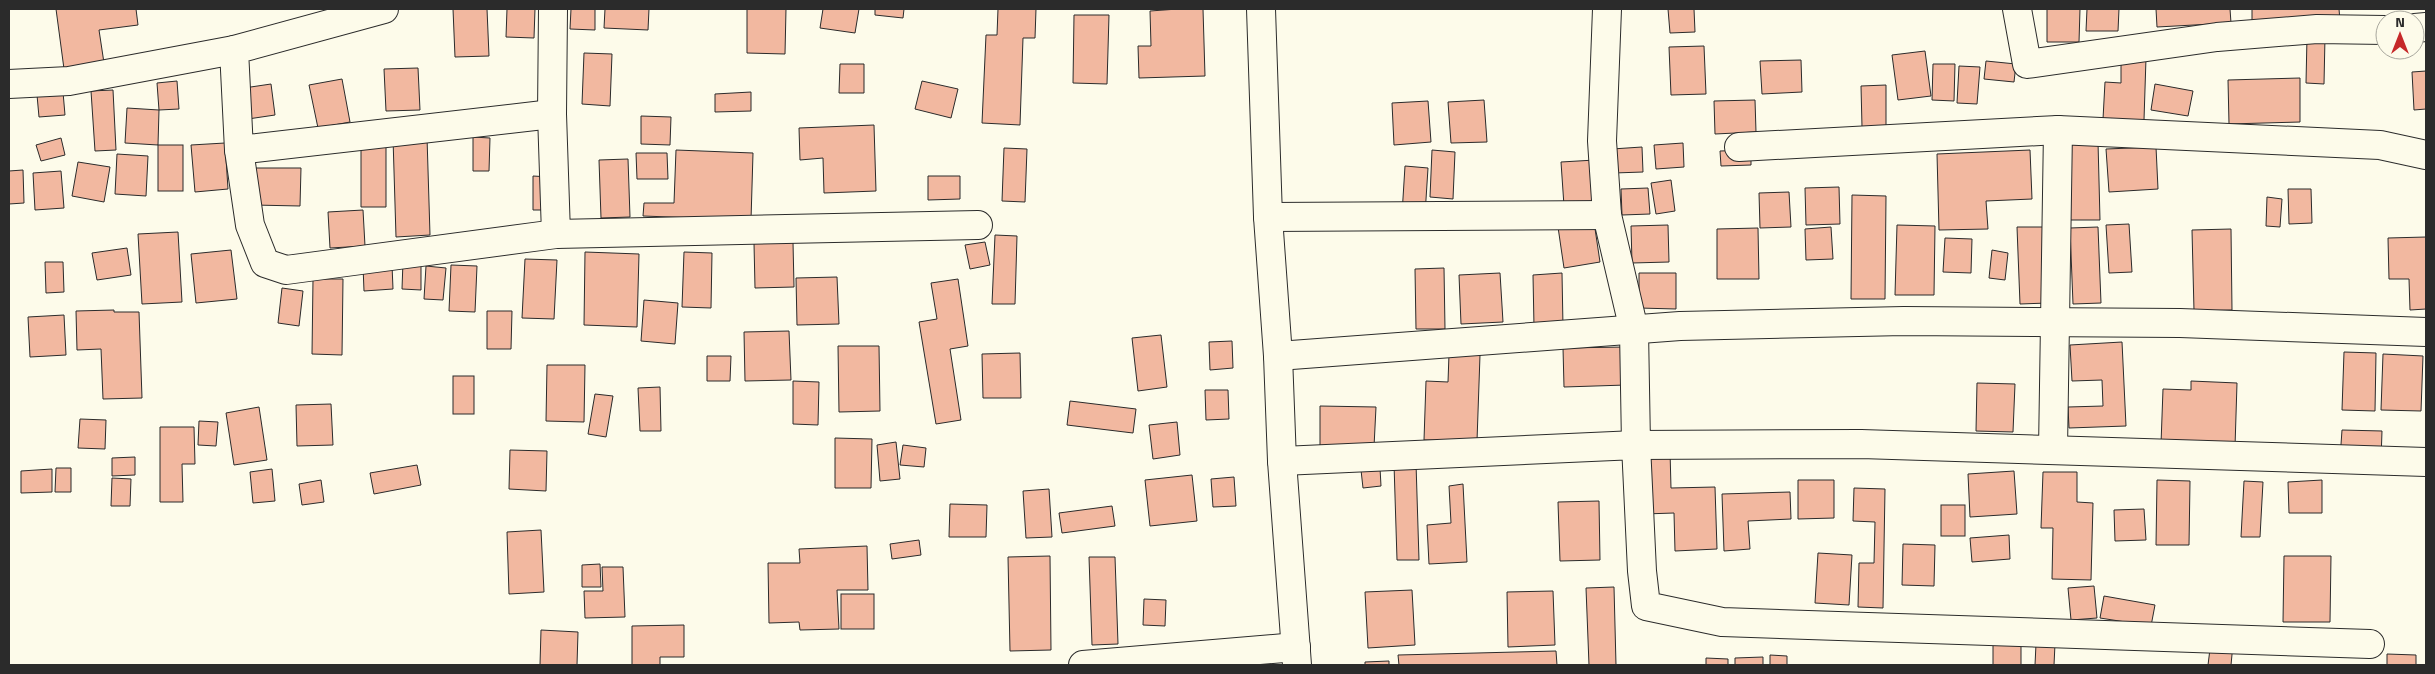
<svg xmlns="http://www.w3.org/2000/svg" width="2435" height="674" font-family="'Titillium Web',sans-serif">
<rect width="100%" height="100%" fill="#fdfbea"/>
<g fill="#f2b8a0" stroke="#2b2b2b">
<path d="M 56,9 L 136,9 L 138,25 L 99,30 L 104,63 L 64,69 Z"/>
<path d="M 453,9 L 487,9 L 489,56 L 455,57 Z"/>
<path d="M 507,9 L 535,9 L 534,38 L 506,37 Z"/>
<path d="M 571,9 L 595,9 L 595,30 L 570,29 Z"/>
<path d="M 605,9 L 649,9 L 648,30 L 604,28 Z"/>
<path d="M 747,9 L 786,9 L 785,54 L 747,53 Z"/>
<path d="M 823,9 L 859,9 L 855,33 L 820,28 Z"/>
<path d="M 875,9 L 904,9 L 903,18 L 875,15 Z"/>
<path d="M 998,9 L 1036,9 L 1035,38 L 1023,38 L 1020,125 L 982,123 L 986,35 L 997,35 Z"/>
<path d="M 1178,9 L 1203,9 L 1205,76 L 1139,78 L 1138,46 L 1151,46 L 1150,11 Z"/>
<path d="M 1668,9 L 1694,9 L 1695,32 L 1670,33 Z"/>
<path d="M 2047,9 L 2080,9 L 2079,42 L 2047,42 Z"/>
<path d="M 2087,9 L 2119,9 L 2118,31 L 2086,31 Z"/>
<path d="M 2156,9 L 2230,9 L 2231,23 L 2157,27 Z"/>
<path d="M 2252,9 L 2339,9 L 2340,21 L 2252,24 Z"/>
<path d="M 1074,15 L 1109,15 L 1107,84 L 1073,83 Z"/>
<path d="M 2307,37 L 2325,37 L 2324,84 L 2306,83 Z"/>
<path d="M 1704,46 L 1706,94 L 1671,95 L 1669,47 Z"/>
<path d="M 1925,51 L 1931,96 L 1898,100 L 1892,55 Z"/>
<path d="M 584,53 L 612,54 L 610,106 L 582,104 Z"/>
<path d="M 2121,57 L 2146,58 L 2144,120 L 2103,119 L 2105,82 L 2121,83 Z"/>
<path d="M 1801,60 L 1802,92 L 1762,94 L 1760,61 Z"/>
<path d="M 1986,61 L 2016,64 L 2014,82 L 1984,79 Z"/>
<path d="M 840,64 L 864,64 L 864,93 L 839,93 Z"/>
<path d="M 1933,64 L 1955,64 L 1954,101 L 1932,100 Z"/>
<path d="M 1959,66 L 1980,67 L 1977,104 L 1957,103 Z"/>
<path d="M 418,68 L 420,110 L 386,111 L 384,69 Z"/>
<path d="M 2426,71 L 2426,109 L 2414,110 L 2412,72 Z"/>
<path d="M 2300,78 L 2300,122 L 2229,124 L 2228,80 Z"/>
<path d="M 342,79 L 350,122 L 318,128 L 309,85 Z"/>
<path d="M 177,81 L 179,109 L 159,110 L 157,83 Z"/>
<path d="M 922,81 L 958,89 L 951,118 L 915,109 Z"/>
<path d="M 271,84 L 275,115 L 248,119 L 244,88 Z"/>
<path d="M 2155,84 L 2193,91 L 2188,116 L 2151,110 Z"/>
<path d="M 1886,85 L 1886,127 L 1862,127 L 1861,86 Z"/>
<path d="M 113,90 L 116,150 L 95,151 L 91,91 Z"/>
<path d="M 63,92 L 65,115 L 39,117 L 37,95 Z"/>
<path d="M 751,92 L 751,111 L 715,112 L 715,94 Z"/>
<path d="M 1484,100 L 1487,142 L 1451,143 L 1448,102 Z"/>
<path d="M 1755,100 L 1756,132 L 1715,134 L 1714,101 Z"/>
<path d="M 1428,101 L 1431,142 L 1394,145 L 1392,103 Z"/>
<path d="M 127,108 L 159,110 L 158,145 L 125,143 Z"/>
<path d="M 641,116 L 671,117 L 670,145 L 641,144 Z"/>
<path d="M 874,125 L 876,191 L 824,193 L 823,158 L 800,160 L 799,128 Z"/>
<path d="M 427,137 L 430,235 L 396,237 L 393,138 Z"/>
<path d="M 473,137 L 490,138 L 489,171 L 473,171 Z"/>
<path d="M 61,138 L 65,155 L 41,161 L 36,145 Z"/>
<path d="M 386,142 L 386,207 L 361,207 L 361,143 Z"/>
<path d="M 2098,142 L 2100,220 L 2068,220 L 2065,143 Z"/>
<path d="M 225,143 L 228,189 L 195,192 L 191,145 Z"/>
<path d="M 1683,143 L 1684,167 L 1656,169 L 1654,145 Z"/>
<rect x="158" y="145" width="25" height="46"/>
<path d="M 1642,147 L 1643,172 L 1614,173 L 1612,149 Z"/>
<path d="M 2156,147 L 2158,189 L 2109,192 L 2106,149 Z"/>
<path d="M 1004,148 L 1027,149 L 1025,202 L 1002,201 Z"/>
<path d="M 676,150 L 753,153 L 751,220 L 643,216 L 644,203 L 674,203 Z"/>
<path d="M 1432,150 L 1455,152 L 1453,199 L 1430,197 Z"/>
<path d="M 1751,150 L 1751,165 L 1721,166 L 1720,151 Z"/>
<path d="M 2030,150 L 2032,199 L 1986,201 L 1988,229 L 1939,230 L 1937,154 Z"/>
<path d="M 636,153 L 667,153 L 668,179 L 637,179 Z"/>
<path d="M 117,154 L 148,156 L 146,196 L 115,194 Z"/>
<path d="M 628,159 L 630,217 L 601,218 L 599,160 Z"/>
<path d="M 1595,160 L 1598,204 L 1564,206 L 1561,162 Z"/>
<path d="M 78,162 L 110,167 L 104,202 L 72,196 Z"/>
<path d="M 1405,166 L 1428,168 L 1425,215 L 1402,214 Z"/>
<path d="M 254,168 L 301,168 L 300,206 L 253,205 Z"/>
<path d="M 23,170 L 24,203 L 9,204 L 9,171 Z"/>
<path d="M 61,171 L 64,208 L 35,210 L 33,173 Z"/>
<path d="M 533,176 L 550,177 L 549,210 L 533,210 Z"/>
<path d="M 928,176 L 960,176 L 960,199 L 928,200 Z"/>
<path d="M 1671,180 L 1675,211 L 1656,214 L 1651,183 Z"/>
<path d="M 1839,187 L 1840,224 L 1806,225 L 1805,188 Z"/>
<path d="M 1648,188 L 1650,214 L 1622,215 L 1621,189 Z"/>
<path d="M 2288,189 L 2311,189 L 2312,223 L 2289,224 Z"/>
<path d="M 1789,192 L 1791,227 L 1760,228 L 1759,193 Z"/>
<path d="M 1852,195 L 1886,196 L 1885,299 L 1851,299 Z"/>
<path d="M 2267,197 L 2282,199 L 2280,227 L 2266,226 Z"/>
<path d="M 363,210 L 365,246 L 330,248 L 328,212 Z"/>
<path d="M 1594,222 L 1600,262 L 1564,268 L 1558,227 Z"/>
<path d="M 2129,224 L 2132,272 L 2109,273 L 2106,225 Z"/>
<path d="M 1668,225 L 1669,262 L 1632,263 L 1631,226 Z"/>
<path d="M 1897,225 L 1935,226 L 1934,295 L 1895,295 Z"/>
<path d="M 1831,227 L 1833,259 L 1806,260 L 1805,229 Z"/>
<path d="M 2017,227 L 2045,227 L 2048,303 L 2020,304 Z"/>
<path d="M 2098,227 L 2101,303 L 2073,304 L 2070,228 Z"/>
<path d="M 1758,228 L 1759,279 L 1717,279 L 1717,229 Z"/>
<path d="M 2231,229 L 2232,310 L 2194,311 L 2192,230 Z"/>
<path d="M 178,232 L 182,302 L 142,304 L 138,234 Z"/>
<path d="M 995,235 L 1017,236 L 1015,304 L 992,304 Z"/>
<path d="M 2426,237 L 2426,309 L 2410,310 L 2409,279 L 2389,279 L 2388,238 Z"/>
<path d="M 1945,238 L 1972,239 L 1971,273 L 1943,272 Z"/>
<path d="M 793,242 L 794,287 L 755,288 L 754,243 Z"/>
<path d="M 985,242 L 990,265 L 970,269 L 965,245 Z"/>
<path d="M 127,248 L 131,275 L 97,280 L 92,253 Z"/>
<path d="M 231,250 L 237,299 L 196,303 L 191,254 Z"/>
<path d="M 1992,250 L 2008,253 L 2005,280 L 1989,278 Z"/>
<path d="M 585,252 L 639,254 L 637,327 L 584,325 Z"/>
<path d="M 684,252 L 712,253 L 711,308 L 682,307 Z"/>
<path d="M 525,259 L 557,260 L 554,319 L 522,318 Z"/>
<path d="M 403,261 L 421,262 L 421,290 L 402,289 Z"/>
<path d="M 45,262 L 63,262 L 64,292 L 46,293 Z"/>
<path d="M 392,265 L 393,289 L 364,291 L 363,266 Z"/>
<path d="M 451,265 L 477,266 L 475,312 L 449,311 Z"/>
<path d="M 426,266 L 446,268 L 443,300 L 424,299 Z"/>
<path d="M 1444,268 L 1445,329 L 1416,329 L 1415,269 Z"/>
<path d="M 1500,273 L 1503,322 L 1461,324 L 1459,275 Z"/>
<path d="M 1562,273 L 1563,327 L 1534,327 L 1533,275 Z"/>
<path d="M 1639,273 L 1676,273 L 1676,309 L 1639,308 Z"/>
<path d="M 837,277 L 839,324 L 797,325 L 796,278 Z"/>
<path d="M 313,279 L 343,279 L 342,355 L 312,354 Z"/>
<path d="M 958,279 L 968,346 L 950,349 L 961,420 L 936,424 L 919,322 L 937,319 L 931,283 Z"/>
<path d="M 282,288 L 303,291 L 299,326 L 278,323 Z"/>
<path d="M 644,300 L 678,303 L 675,344 L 641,341 Z"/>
<path d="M 114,310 L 114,312 L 139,312 L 142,398 L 103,399 L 101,349 L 77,350 L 76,311 Z"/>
<path d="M 487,311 L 512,311 L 511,349 L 487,349 Z"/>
<path d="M 64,315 L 66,355 L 30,357 L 28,317 Z"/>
<path d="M 789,331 L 791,380 L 745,381 L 744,332 Z"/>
<path d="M 1161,335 L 1167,387 L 1138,391 L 1132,338 Z"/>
<path d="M 1232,341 L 1233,368 L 1210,370 L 1209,342 Z"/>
<path d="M 2122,342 L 2126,426 L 2069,428 L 2068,407 L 2103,406 L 2102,380 L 2072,381 L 2070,345 Z"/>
<path d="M 838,346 L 879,346 L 880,411 L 839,412 Z"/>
<path d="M 1625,347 L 1626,385 L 1564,387 L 1563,348 Z"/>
<path d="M 2344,352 L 2376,353 L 2375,411 L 2342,410 Z"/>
<path d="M 1020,353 L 1021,398 L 983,398 L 982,354 Z"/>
<path d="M 1449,354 L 1480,355 L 1477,441 L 1424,440 L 1426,381 L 1448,382 Z"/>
<path d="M 2383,354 L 2423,356 L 2421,411 L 2381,410 Z"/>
<path d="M 707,356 L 731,356 L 730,381 L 707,381 Z"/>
<path d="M 547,365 L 585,365 L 584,422 L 546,421 Z"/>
<rect x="453" y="376" width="21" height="38"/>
<path d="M 793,381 L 819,382 L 818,425 L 793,424 Z"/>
<path d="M 2191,381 L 2237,383 L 2235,447 L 2161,444 L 2163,389 L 2191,390 Z"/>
<path d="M 1977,383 L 2015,384 L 2013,432 L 1976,431 Z"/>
<path d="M 660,387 L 661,431 L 640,431 L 638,388 Z"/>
<path d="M 1205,390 L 1228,390 L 1229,419 L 1206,420 Z"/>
<path d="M 595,394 L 613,396 L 606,437 L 588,434 Z"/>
<path d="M 1070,401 L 1136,409 L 1133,433 L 1067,425 Z"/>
<path d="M 331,404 L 333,445 L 297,446 L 296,405 Z"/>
<path d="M 1320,406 L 1376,407 L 1374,447 L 1320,446 Z"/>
<path d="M 259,407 L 267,460 L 234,465 L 226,413 Z"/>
<path d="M 80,419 L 106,420 L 105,449 L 78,448 Z"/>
<path d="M 199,421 L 218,422 L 216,446 L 198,445 Z"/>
<path d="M 1177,422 L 1180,455 L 1153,459 L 1149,425 Z"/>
<path d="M 160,427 L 194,427 L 195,464 L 182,464 L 183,502 L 160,502 Z"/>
<path d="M 2342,430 L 2382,431 L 2381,460 L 2340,459 Z"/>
<path d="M 835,438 L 872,439 L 871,488 L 835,488 Z"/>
<path d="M 896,442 L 900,479 L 880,481 L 877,445 Z"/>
<path d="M 903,445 L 926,448 L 924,467 L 900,465 Z"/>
<path d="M 510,450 L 547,451 L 546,491 L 509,489 Z"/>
<path d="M 1670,451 L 1671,488 L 1715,487 L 1717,549 L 1675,551 L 1674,513 L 1644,514 L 1642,452 Z"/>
<path d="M 135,457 L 135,475 L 112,476 L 112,458 Z"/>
<path d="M 1416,463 L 1419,560 L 1397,560 L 1394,464 Z"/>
<path d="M 417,465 L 421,485 L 374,494 L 370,473 Z"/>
<path d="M 56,468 L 71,468 L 71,492 L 55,492 Z"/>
<path d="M 1380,468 L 1381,486 L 1363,488 L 1361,470 Z"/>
<path d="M 52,469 L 52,492 L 21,493 L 21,471 Z"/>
<path d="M 272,469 L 275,501 L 253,503 L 250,472 Z"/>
<path d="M 2014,471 L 2017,514 L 1970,517 L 1968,474 Z"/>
<path d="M 2043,472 L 2077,472 L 2077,502 L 2093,503 L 2091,580 L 2052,579 L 2053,528 L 2041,528 Z"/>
<path d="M 1192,475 L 1197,521 L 1150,526 L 1145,480 Z"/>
<path d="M 1234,477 L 1236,506 L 1213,507 L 1211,479 Z"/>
<path d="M 112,478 L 131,479 L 130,506 L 111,506 Z"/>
<path d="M 321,480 L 324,502 L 302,505 L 299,484 Z"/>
<path d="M 1798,480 L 1834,480 L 1834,518 L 1798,519 Z"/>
<path d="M 2157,480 L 2190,481 L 2189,545 L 2156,545 Z"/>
<path d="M 2322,480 L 2322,513 L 2289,513 L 2288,482 Z"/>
<path d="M 2244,481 L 2263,482 L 2260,537 L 2241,537 Z"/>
<path d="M 1463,484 L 1467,562 L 1429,564 L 1427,525 L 1451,523 L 1449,486 Z"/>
<path d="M 1854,488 L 1885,489 L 1883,608 L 1858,607 L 1859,563 L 1874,563 L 1875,522 L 1853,521 Z"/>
<path d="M 1049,489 L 1052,537 L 1026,538 L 1023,491 Z"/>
<path d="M 1790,492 L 1791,519 L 1748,521 L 1750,549 L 1724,551 L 1722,494 Z"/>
<path d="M 1599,501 L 1600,560 L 1560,561 L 1558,502 Z"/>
<path d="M 950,504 L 987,505 L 986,537 L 949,537 Z"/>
<rect x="1941" y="505" width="24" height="31"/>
<path d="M 1112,506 L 1115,526 L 1062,533 L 1059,513 Z"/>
<path d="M 2144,509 L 2146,540 L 2115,541 L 2114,510 Z"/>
<path d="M 541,530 L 544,592 L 509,594 L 507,532 Z"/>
<path d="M 2009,535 L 2010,559 L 1972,562 L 1970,538 Z"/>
<path d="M 919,540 L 921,555 L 892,559 L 890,544 Z"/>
<path d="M 1903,544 L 1935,545 L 1934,586 L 1902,585 Z"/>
<path d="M 867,546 L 868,590 L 837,590 L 839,629 L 800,630 L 799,622 L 769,623 L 768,563 L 800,563 L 799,549 Z"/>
<path d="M 1818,553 L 1852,555 L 1849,605 L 1815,603 Z"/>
<path d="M 1050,556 L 1051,650 L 1010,651 L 1008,557 Z"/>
<path d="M 2284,556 L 2331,556 L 2330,622 L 2283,622 Z"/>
<path d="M 1089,557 L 1115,557 L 1118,644 L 1092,645 Z"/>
<path d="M 600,564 L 601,587 L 582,587 L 582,565 Z"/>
<path d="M 602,567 L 623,567 L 625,617 L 585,618 L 584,591 L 603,591 Z"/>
<path d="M 2094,586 L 2097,618 L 2071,620 L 2068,588 Z"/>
<path d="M 1614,587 L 1616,665 L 1589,665 L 1586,588 Z"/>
<path d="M 1412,590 L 1415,645 L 1368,648 L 1365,592 Z"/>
<path d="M 1553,591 L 1555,645 L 1508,647 L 1507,592 Z"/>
<rect x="841" y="594" width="33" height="35"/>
<path d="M 2104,596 L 2155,605 L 2151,626 L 2100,618 Z"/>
<path d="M 1144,599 L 1166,600 L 1165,626 L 1143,625 Z"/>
<path d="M 684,625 L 684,657 L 660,657 L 660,665 L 632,665 L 632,626 Z"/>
<path d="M 541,630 L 578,632 L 577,665 L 540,665 Z"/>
<path d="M 2211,641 L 2233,644 L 2231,665 L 2208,665 Z"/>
<rect x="1993" y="643" width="28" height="22"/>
<path d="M 2036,644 L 2055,644 L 2054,665 L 2035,665 Z"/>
<path d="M 1556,651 L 1557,665 L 1399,665 L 1398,655 Z"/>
<path d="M 2387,654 L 2416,655 L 2416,665 L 2387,665 Z"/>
<path d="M 1770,655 L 1787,656 L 1787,665 L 1770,665 Z"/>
<path d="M 1763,657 L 1763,665 L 1735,665 L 1735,658 Z"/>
<path d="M 1706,658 L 1728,659 L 1728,665 L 1706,665 Z"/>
<path d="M 1389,661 L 1389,665 L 1365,665 L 1365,662 Z"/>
</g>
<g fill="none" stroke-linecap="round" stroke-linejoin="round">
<g stroke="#2b2b2b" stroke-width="30">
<g id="minor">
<path d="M 384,9 L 234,50 L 239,150 L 250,225 L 265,263 L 286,270 L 556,234"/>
<path d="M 553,9 L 552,114 L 556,234 L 978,225"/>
<path d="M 1261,9 L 1268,217 L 1278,356 L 1282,461 L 1297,665"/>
<path d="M 1607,9 L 1602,141 L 1607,215 L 1634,330 L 1636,445 L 1861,444 L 2426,462"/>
<path d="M 2017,9 L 2027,64 L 2217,37 L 2317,29 L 2385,30"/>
<path d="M 2415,28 L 2426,27"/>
<path d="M 9,84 L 69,81 L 234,50"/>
<path d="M 1739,147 L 2058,130"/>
<path d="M 239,150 L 552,114"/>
<path d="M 1268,217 L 1607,215"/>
<path d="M 1278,356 L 1680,326 L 1904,321 L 2180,323 L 2426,332"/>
<path d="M 2053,450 L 2058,130 L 2380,145 L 2426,155"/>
<path d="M 1282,461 L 1636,445 L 1642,571 L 1646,606 L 1722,622 L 2370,644"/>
<path d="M 1083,665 L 1296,647"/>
</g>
</g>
<use href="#minor" stroke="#fdfbea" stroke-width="28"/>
</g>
<rect width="2435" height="674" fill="none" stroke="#2b2b2b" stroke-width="20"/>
<g transform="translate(2400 35)"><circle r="24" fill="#fdfbea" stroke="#a9a89e"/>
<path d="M0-4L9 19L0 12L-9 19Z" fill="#c62828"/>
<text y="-8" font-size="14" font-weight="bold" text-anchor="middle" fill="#2b2b2b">N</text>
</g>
</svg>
